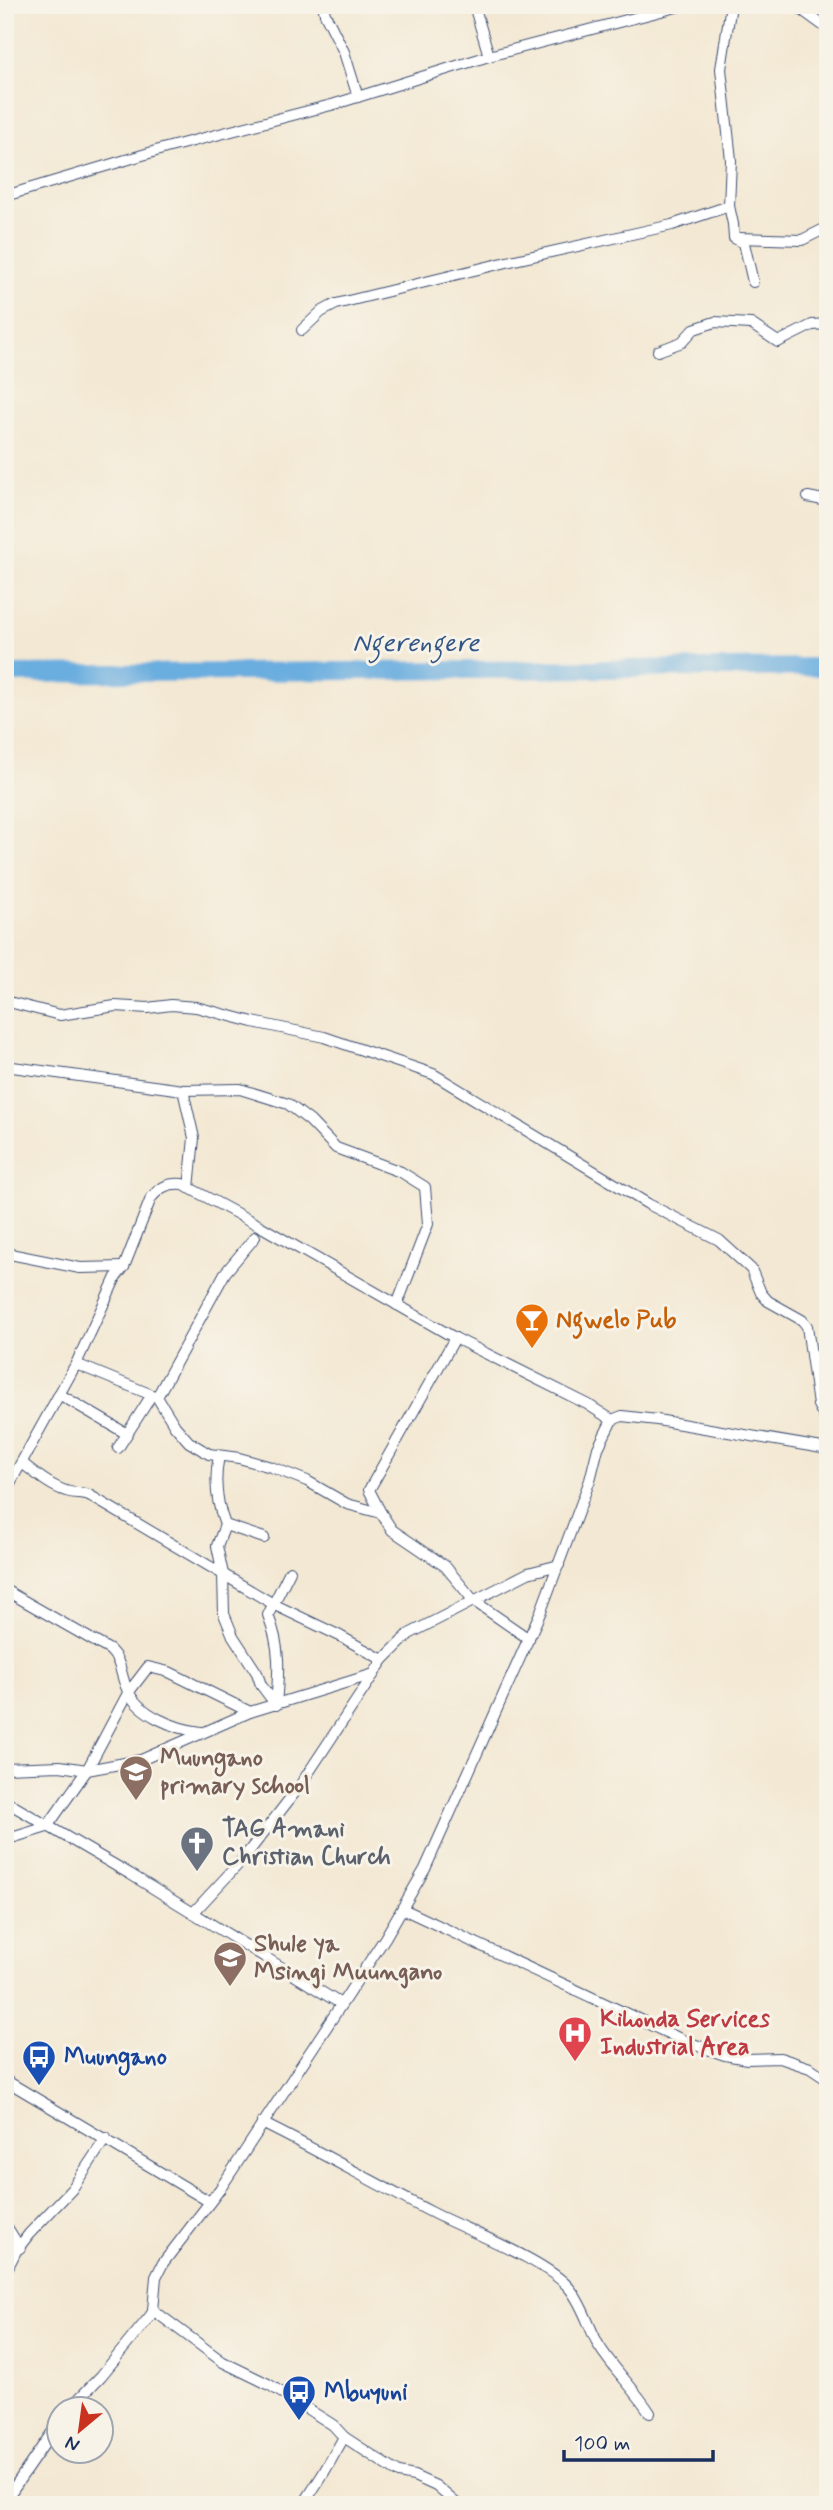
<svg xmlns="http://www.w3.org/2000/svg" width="833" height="2510" font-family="Mynerve,sans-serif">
<rect width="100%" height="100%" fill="#f7f3e8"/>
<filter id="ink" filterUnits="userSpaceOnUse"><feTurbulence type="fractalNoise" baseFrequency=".0143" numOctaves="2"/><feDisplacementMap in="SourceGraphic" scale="14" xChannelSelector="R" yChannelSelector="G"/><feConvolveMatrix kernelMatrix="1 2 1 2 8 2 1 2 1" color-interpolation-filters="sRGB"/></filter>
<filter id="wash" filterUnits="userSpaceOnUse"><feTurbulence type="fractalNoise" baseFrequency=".00686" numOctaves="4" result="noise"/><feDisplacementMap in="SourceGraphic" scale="28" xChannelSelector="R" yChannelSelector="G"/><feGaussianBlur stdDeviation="1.57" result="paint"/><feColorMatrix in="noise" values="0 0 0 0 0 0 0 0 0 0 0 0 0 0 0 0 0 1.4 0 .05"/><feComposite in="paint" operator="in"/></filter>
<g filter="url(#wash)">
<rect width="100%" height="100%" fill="#f3e8d3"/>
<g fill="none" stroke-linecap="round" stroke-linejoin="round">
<path stroke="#6baddf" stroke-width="18" d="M 5,674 L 828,667"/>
</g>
</g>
<g filter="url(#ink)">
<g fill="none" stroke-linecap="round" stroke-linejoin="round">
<g stroke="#3b4b70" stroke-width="12">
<g id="minor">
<path d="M 323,5 L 325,14 L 344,52 L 358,97"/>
<path d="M 474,5 L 489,56"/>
<path d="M 731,5 L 721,69 L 731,160 L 729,206 L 733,224 L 734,238 L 744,243 L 753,282"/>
<path d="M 795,5 L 828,29"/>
<path d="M 5,196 L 166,148 L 335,104 L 489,56 L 684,5"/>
<path d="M 737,238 L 802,240 L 828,227"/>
<path d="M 302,330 L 321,312 L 336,304 L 515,260 L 672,225 L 729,206"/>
<path d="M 658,351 L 682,342 L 694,329 L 715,322 L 751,324 L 778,342 L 812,325 L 828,324"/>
<path d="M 808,497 L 828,501"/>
<path d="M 5,1001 L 60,1015 L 115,1006 L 148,1008 L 171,1005 L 196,1007 L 253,1022 L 324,1037 L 433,1074 L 648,1204 L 719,1240 L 751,1269 L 761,1293 L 768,1301 L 802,1320 L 807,1326 L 818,1405 L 828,1424"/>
<path d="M 5,1066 L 183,1090 L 240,1089 L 288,1104 L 310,1121 L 336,1148 L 401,1172 L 425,1187 L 428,1224 L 397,1305"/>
<path d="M 183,1090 L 194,1138 L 189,1188"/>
<path d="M 5,1253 L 80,1268 L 124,1267"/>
<path d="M 76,1364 L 157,1397 L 175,1426 L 189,1442 L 209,1454 L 239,1458 L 271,1467 L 307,1481 L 347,1504 L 381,1513 L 392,1530 L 445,1566 L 474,1601 L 529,1639"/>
<path d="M 59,1394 L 127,1434"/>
<path d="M 157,1397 L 225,1273 L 255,1237"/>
<path d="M 118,1448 L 148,1401"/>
<path d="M 219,1456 C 214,1479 217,1504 225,1525 L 217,1546 L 223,1574 L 224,1614 L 233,1636 L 257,1673 L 261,1685 L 276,1705"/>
<path d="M 22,1463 C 35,1473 50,1486 66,1491 C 74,1494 81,1492 89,1495 L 275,1605 L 340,1636 L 383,1660"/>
<path d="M 5,1492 L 76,1364 L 116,1277 L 124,1267 L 151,1198 C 160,1187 168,1183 182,1184 L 260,1226 L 455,1338 L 587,1404 L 612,1420"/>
<path d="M 381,1513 L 369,1490 L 455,1338"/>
<path d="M 225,1525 L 264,1538"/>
<path d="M 5,1590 L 110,1650 C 122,1662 120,1674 127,1689 C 138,1715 176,1729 201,1732"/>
<path d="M 276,1705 C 279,1670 281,1648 268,1615 L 290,1571"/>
<path d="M 5,1768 L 60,1766 L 87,1770 L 141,1760 L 250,1712 L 374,1674"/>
<path d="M 5,1801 L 130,1874 L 341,2004"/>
<path d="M 5,1840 L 47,1827 L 87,1770 L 128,1693 L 148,1667 L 169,1672 L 250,1712"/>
<path d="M 403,1909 L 687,2042 L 725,2055 L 747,2059 L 780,2058 L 810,2068 L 828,2080"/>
<path d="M 193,1913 L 243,1859 L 299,1787 L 383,1660 L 409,1634 L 528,1573 L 559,1565"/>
<path d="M 5,2080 L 210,2202"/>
<path d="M 262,2123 C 319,2151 374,2183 431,2212 C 466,2230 548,2261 570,2289 C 583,2305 589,2328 599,2346 C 614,2370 635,2389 650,2413"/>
<path d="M 5,2224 L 20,2248"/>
<path d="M 5,2273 L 16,2251 L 29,2234 L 72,2189 L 106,2138"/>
<path d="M 153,2310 L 223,2362 L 268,2384 L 333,2425 L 344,2437 L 323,2474 L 303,2505"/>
<path d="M 70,2408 L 101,2376 L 151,2315 L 153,2310 L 156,2277 L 163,2263 L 220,2189 L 385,1938 L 425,1869 L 541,1611 L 590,1480 L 598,1448 L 612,1420 L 622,1416 L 657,1420 L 828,1449"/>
<path d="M 344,2437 L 399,2473 L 414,2476 L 436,2486 L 458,2505"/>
<path d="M 6,2505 L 11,2492 L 60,2421"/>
</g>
</g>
<use href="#minor" stroke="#fff" stroke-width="10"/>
</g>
</g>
<defs>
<g id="bar-pin" transform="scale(1.75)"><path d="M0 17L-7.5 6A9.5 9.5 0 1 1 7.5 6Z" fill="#e8710a" stroke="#f7f3e8"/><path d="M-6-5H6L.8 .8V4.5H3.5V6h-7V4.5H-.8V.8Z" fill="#fff"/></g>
<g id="school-pin" transform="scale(1.75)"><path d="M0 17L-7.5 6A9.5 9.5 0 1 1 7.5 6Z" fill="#8d6e63" stroke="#f7f3e8"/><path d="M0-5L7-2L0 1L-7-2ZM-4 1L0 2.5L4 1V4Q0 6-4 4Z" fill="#fff"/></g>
<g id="church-pin" transform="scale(1.75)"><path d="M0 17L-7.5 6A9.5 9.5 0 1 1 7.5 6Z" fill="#6b7280" stroke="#f7f3e8"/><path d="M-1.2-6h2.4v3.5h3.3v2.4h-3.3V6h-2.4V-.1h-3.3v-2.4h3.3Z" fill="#fff"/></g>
<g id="hospital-pin" transform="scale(1.75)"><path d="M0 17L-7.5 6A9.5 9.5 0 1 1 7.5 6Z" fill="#e0444e" stroke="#f7f3e8"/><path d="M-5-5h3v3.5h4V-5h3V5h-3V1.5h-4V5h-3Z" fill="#fff"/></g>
<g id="bus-pin" transform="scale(1.75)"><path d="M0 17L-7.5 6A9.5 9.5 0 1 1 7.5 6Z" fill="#1a4fb4" stroke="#f7f3e8"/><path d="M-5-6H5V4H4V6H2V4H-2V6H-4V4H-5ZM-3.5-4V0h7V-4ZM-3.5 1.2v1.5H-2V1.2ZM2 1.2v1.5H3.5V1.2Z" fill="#fff"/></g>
</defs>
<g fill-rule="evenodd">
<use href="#bar-pin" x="532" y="1320"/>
<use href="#school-pin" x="136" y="1772"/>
<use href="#church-pin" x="197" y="1843"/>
<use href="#school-pin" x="230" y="1958"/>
<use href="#hospital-pin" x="575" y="2033"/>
<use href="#bus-pin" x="39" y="2057"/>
<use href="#bus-pin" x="299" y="2392"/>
</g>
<g text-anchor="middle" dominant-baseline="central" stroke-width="6" stroke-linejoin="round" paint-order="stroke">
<g font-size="24" font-weight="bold" fill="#c56008" stroke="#f7f3e8" text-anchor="start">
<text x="556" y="1320">Ngwelo Pub</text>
</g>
<g font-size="24" font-weight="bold" fill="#785e54" stroke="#f7f3e8" text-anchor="start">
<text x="160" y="1758">Muungano<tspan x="160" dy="28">primary school</tspan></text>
<text x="254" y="1944">Shule ya<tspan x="254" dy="28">Msingi Muungano</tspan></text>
</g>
<g font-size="24" font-weight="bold" fill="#5b616d" stroke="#f7f3e8" text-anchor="start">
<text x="222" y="1829">TAG Amani<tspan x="222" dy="28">Christian Church</tspan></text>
</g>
<g font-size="24" font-weight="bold" fill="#be3a42" stroke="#f7f3e8" text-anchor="start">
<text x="600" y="2019">Kihonda Services<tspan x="600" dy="28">Industrial Area</tspan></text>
</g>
<g font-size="24" font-weight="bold" fill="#164399" stroke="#f7f3e8" text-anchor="start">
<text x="64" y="2057">Muungano</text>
<text x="324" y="2392">Mbuyuni</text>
</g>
<g font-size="26" font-style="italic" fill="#335585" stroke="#f7f3e8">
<text x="416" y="644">Ngerengere</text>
</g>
</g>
<rect width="833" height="2510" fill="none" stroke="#f7f3e8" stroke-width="28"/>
<g transform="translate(80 2430) rotate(209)"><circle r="33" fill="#f7f3e8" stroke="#9fa5b1" stroke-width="2"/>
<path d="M0-5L12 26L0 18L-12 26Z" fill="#c8321e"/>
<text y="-10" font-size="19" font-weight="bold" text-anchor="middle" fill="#1b2f5e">N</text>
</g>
<path d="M564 2450v10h149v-10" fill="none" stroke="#1b2f5e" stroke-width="3.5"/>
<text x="574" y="2450" font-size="21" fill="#1b2f5e" stroke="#f7f3e8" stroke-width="5" paint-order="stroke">100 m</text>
</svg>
